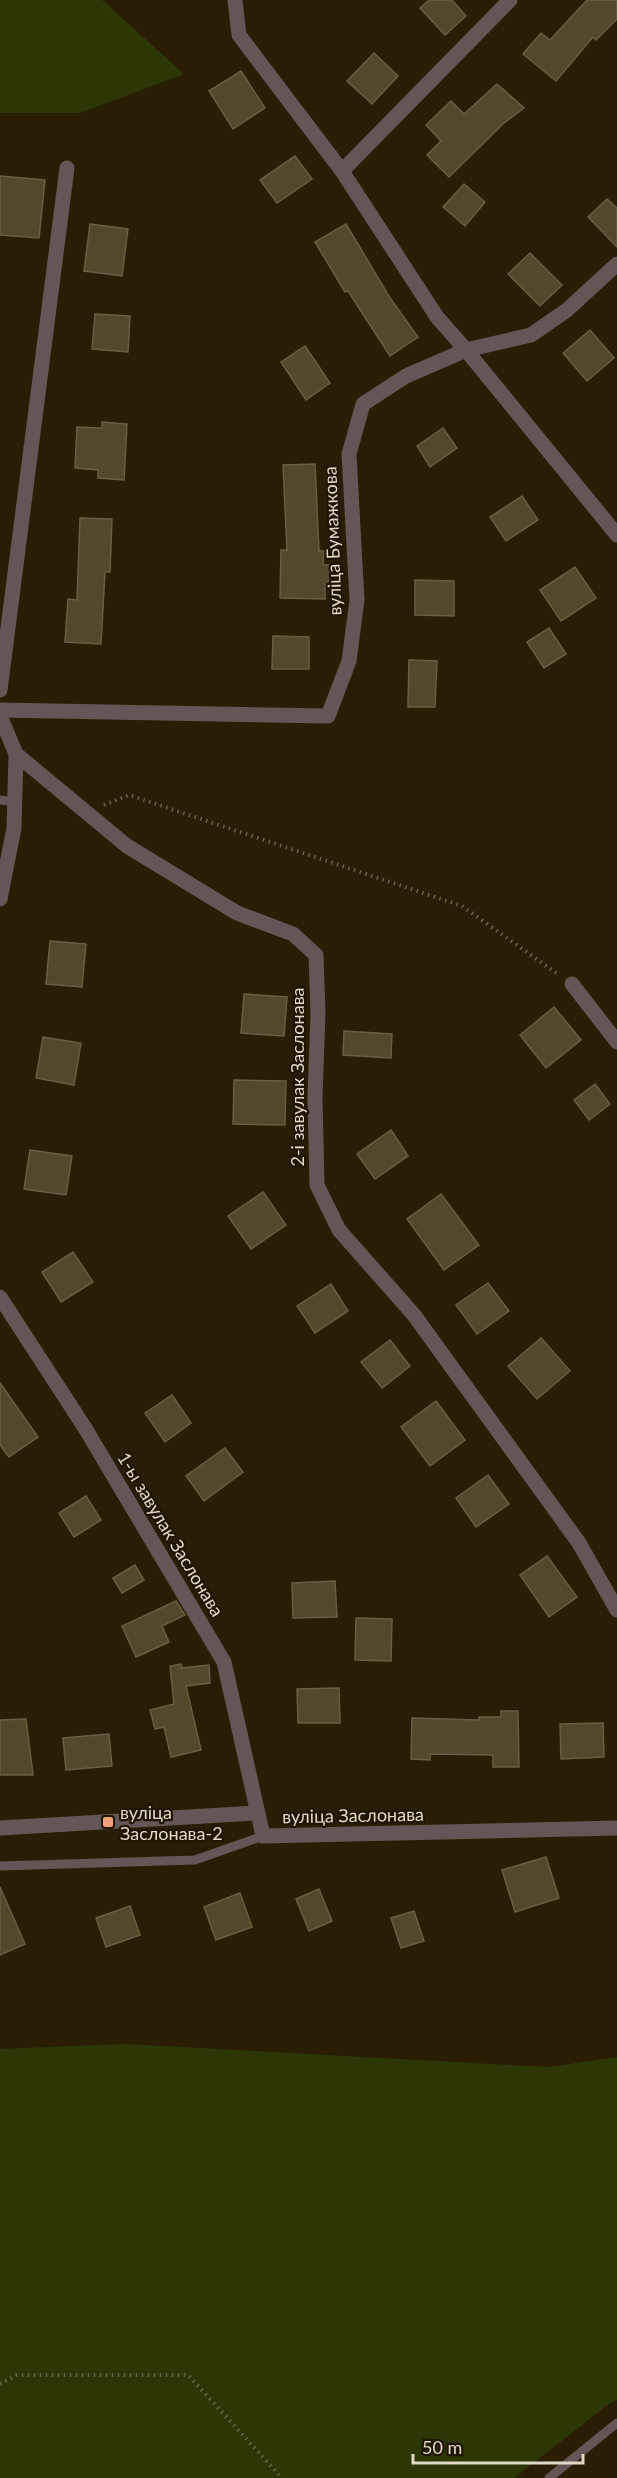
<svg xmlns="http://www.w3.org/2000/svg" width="617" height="2478" font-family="Lato,sans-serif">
<rect width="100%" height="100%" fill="#291e04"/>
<g fill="#2d3706">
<path d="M 0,0 L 102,0 L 184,74 L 80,113 L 0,113 Z"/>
<path d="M 125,2044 L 549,2067 L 617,2057 L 617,2400 L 610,2403 L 514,2478 L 0,2478 L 0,2049 Z"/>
</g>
<g fill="#53472c" stroke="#6a5d42" stroke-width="1.5">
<path d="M 429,0 L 452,0 L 466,16 L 445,35 L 420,8 Z"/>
<path d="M 587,0 L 617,0 L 617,19 L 596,40 L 593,37 L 556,81 L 523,54 L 541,33 L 550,40 Z"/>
<path d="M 374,53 L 398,76 L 372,104 L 347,81 Z"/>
<path d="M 241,71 L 265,108 L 233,129 L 209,91 Z"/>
<path d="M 497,84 L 524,108 L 504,123 L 449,177 L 427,155 L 441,141 L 426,125 L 451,101 L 464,114 Z"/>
<path d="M 295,156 L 312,179 L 277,203 L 260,180 Z"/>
<path d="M 0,176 L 45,180 L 39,238 L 0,235 Z"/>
<path d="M 464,184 L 485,202 L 465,226 L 443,207 Z"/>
<path d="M 607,199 L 617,208 L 617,247 L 588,217 Z"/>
<path d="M 90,224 L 128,229 L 122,276 L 84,271 Z"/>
<path d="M 346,224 L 390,298 L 418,337 L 390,356 L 348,291 L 345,292 L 315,242 Z"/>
<path d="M 530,253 L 562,285 L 540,306 L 508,274 Z"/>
<path d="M 95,314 L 130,316 L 128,352 L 92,349 Z"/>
<path d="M 590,330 L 614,358 L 587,381 L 563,353 Z"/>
<path d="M 305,346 L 330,383 L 306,400 L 281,362 Z"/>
<path d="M 102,422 L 127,424 L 124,480 L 98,478 L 98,470 L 75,468 L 77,427 L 102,428 Z"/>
<path d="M 443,428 L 457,448 L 430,467 L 417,446 Z"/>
<path d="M 315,464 L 319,551 L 324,551 L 323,565 L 334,565 L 334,586 L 325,585 L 325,599 L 280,598 L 281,550 L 287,550 L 283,465 Z"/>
<path d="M 522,496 L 538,520 L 506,541 L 490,517 Z"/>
<path d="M 80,518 L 112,519 L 110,572 L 105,572 L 101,644 L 65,642 L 68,599 L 77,600 Z"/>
<path d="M 575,567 L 596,598 L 561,621 L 540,590 Z"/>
<path d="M 415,580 L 454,581 L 454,616 L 415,615 Z"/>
<path d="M 549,628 L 566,654 L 544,668 L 527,642 Z"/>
<path d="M 273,636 L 309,637 L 309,669 L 272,669 Z"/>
<path d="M 409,660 L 437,661 L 435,707 L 408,707 Z"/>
<path d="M 50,941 L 86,944 L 82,987 L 46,984 Z"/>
<path d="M 244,994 L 287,997 L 284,1036 L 241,1033 Z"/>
<path d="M 554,1007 L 581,1040 L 546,1068 L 520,1035 Z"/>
<path d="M 344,1031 L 392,1034 L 391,1058 L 343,1055 Z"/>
<path d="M 43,1037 L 81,1043 L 74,1085 L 36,1078 Z"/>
<path d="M 234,1080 L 286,1081 L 285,1125 L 233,1124 Z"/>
<path d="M 595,1084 L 610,1104 L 589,1120 L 574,1100 Z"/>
<path d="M 391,1130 L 408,1156 L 375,1179 L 357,1154 Z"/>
<path d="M 30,1150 L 72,1156 L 66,1195 L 24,1189 Z"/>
<path d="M 263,1192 L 286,1225 L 251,1249 L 228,1216 Z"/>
<path d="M 441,1194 L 479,1245 L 444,1270 L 407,1219 Z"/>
<path d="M 73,1252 L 93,1282 L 61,1302 L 42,1272 Z"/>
<path d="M 488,1283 L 509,1311 L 477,1334 L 456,1305 Z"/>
<path d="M 331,1284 L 348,1311 L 315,1333 L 297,1306 Z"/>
<path d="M 541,1338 L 570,1371 L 537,1399 L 508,1366 Z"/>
<path d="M 390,1340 L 410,1366 L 382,1388 L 361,1362 Z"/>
<path d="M 0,1383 L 38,1437 L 9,1457 L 0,1445 Z"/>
<path d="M 172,1395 L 191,1423 L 165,1442 L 145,1413 Z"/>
<path d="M 436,1401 L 465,1440 L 430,1466 L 401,1427 Z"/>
<path d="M 225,1448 L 243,1472 L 204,1501 L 186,1476 Z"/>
<path d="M 488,1475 L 509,1504 L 476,1527 L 456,1498 Z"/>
<path d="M 86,1496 L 101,1520 L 74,1537 L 59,1513 Z"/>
<path d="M 547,1556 L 577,1597 L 549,1617 L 520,1575 Z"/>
<path d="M 135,1565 L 144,1580 L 122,1593 L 113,1578 Z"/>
<path d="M 335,1581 L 337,1617 L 293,1618 L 292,1583 Z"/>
<path d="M 176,1601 L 185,1615 L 162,1626 L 169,1642 L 136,1657 L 122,1626 Z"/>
<path d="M 356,1618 L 392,1619 L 391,1661 L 355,1660 Z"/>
<path d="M 181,1664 L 182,1668 L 209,1665 L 210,1683 L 186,1686 L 201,1750 L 171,1757 L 164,1727 L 155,1729 L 150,1710 L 174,1704 L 170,1666 Z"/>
<path d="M 339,1688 L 340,1723 L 298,1723 L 297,1689 Z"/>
<path d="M 501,1711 L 518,1711 L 519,1767 L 493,1767 L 493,1755 L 430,1754 L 430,1760 L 411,1759 L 412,1718 L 479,1720 L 479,1717 L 501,1717 Z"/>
<path d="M 26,1719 L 33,1775 L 0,1775 L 0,1720 Z"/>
<path d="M 603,1723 L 604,1757 L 561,1759 L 560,1724 Z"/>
<path d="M 109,1734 L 112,1766 L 66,1770 L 63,1738 Z"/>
<path d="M 546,1857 L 559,1898 L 515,1912 L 502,1870 Z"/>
<path d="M 0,1887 L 25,1944 L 0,1955 Z"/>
<path d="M 319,1889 L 332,1921 L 309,1931 L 296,1899 Z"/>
<path d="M 240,1893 L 252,1927 L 216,1940 L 204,1907 Z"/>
<path d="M 130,1906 L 140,1935 L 106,1947 L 96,1918 Z"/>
<path d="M 414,1911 L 424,1941 L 401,1948 L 391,1918 Z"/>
</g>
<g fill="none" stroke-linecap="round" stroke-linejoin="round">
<g stroke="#6b614b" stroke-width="4" stroke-dasharray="1.5 4.5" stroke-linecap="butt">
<path d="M 104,805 L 129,795 L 462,906 L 559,975"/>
<path d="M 0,2384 L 17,2375 L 188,2375 L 282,2478"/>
</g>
<g stroke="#645557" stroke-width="9">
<path d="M 0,800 L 15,802"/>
<path d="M 0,1866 L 195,1860 L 263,1836"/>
<path d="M 549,2478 L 617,2423"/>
</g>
<g stroke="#645557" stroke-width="15">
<path d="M 235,0 L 239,35 L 342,171 L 437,317 L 466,350 L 617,535"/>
<path d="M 342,171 L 510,0"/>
<path d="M 0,690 L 67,168"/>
<path d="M 0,710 L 328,716 L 349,661 L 357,600 L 349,454 L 363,404 L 406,376 L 466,350 L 531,335 L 567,310 L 617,264"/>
<path d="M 16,754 L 127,846 L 237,913 L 293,934 L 316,955 L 318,1013 L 315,1097 L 317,1185 L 339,1230 L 414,1315 L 579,1543 L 617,1610"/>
<path d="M 572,984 L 617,1042"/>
<path d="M 0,1828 L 257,1813"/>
</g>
<g stroke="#645557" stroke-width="15">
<path d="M 0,716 L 16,754 L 14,828 L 0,899"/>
<path d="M 0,1297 L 85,1428 L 224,1662 L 263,1836 L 617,1828"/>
</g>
</g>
<rect fill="#f1a27b" stroke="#201500" stroke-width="2" x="102" y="1816" width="12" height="12" rx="3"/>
<g text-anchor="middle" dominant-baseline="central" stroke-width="4.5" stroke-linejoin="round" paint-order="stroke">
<g font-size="18" fill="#e0d8c9" stroke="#201500">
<text transform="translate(332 541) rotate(-92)">вуліца Бумажкова</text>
<text transform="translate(297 1077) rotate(-90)">2-і завулак Заслонава</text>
<text transform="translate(171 1534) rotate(59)">1-ы завулак Заслонава</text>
<text transform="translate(353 1815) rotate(-1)">вуліца Заслонава</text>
</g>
<g font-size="18" fill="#e0d8c9" stroke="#201500" text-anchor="start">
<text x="120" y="1812">вуліца<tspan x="120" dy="21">Заслонава-2</tspan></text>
</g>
</g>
<path d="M413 2454v9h170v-9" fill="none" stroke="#e0d8c9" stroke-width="3"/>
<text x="422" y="2454" font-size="18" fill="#e0d8c9" stroke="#201500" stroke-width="4.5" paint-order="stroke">50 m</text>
</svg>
